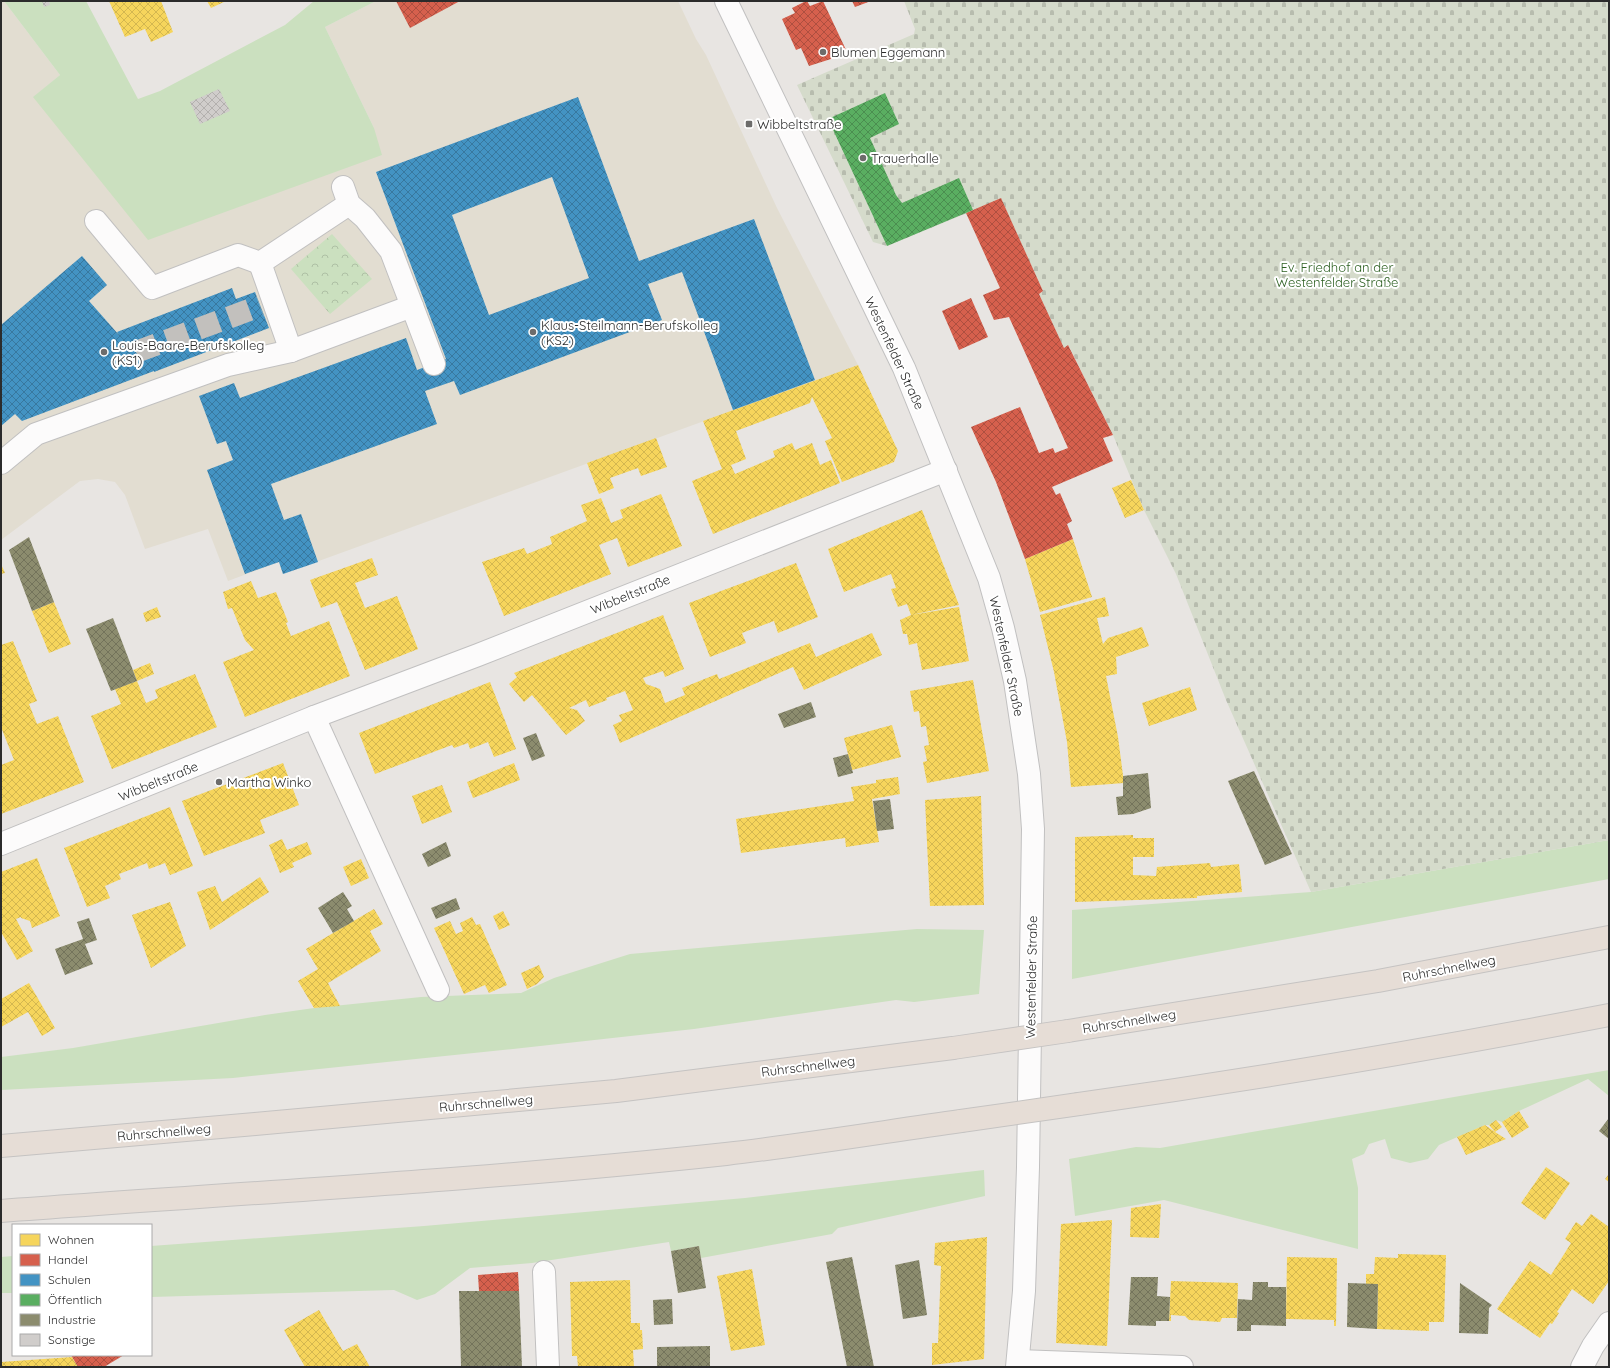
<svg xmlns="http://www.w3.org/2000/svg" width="1610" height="1368" font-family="Quicksand,sans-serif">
<defs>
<pattern id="forest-crowns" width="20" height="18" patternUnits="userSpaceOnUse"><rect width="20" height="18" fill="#cbe0bf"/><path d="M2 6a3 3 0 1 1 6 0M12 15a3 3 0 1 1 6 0" fill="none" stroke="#aec0a4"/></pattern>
<pattern id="cemetery-stones" width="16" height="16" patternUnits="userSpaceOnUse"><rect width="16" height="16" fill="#d5dbcb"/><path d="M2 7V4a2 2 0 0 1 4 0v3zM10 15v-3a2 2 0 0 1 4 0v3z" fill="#b7bcae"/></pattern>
<pattern id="homes-cross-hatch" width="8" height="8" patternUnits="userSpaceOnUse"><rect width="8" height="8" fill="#f6d55c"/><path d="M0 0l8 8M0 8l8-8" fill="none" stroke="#d3b750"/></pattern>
<pattern id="shops-cross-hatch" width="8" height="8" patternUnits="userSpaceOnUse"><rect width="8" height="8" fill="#d6604d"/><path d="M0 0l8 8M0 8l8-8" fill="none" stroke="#ae4f40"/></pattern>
<pattern id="schools-cross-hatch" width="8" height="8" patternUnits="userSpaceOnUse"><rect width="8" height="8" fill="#4393c3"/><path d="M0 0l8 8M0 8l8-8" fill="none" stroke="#38789f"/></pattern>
<pattern id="public-cross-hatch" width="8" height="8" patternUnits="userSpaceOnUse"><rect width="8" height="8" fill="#5aae61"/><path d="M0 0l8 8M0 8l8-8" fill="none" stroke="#4b8e50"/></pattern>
<pattern id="industry-cross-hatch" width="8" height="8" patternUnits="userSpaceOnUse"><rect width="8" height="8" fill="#8c8c6e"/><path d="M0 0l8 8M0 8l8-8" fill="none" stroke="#73735b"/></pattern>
<pattern id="building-cross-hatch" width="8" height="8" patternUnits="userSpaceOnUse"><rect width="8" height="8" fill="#d0cdcb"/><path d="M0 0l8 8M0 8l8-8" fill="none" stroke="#b3b0ae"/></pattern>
</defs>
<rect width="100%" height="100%" fill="#e8e5e2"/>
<path fill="#e2ddd1" d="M 1,1 L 4,1 L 60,75 L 34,97 L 374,128 L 325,27 L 376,1 L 396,1 L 410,27 L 460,1 L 678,1 L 696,39 L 706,55 L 777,208 L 858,365 L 283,574 L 279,562 L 228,581 L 208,529 L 145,549 L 125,495 L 115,482 L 98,479 L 80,481 L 1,540 Z"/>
<g fill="#cbe0bf">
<path d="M 4,1 L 86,1 L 138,99 L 160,91 L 285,25 L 314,1 L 376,1 L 325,27 L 374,128 L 382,155 L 148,240 L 33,97 L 60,75 Z"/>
<path d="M 1609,840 L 1609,879 L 1072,979 L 1072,910 L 1311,892 Z"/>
<path d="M 917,929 L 984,930 L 979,994 L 914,1002 L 896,1000 L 694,1029 L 513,1049 L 233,1078 L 1,1090 L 1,1057 L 73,1048 L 265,1015 L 314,1008 L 421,997 L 521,993 L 554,978 L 630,954 Z"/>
<path d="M 1609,1070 L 1609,1096 L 1588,1079 L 1519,1111 L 1502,1122 L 1496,1120 L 1489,1125 L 1485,1125 L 1439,1145 L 1428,1159 L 1410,1163 L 1391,1158 L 1385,1139 L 1369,1144 L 1364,1154 L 1352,1159 L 1358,1188 L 1358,1249 L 1164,1200 L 1075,1216 L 1069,1159 L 1136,1147 L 1160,1148 Z"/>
<path d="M 984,1170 L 985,1196 L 838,1228 L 832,1234 L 701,1258 L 699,1246 L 671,1251 L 669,1242 L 532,1263 L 470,1268 L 435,1294 L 417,1300 L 394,1290 L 151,1297 L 151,1246 L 424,1226 L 745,1198 Z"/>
<path d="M 13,1256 L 13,1293 L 1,1293 L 1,1257 Z"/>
</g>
<path fill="url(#forest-crowns)" d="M 332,234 L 372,279 L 330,314 L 291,269 Z"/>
<path fill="url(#cemetery-stones)" d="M 904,1 L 1609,1 L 1609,840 L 1311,892 L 1226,700 L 1176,574 L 1144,510 L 1113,435 L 1069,346 L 1064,348 L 1039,294 L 1043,291 L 1001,199 L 887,246 L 873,242 L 797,85 L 914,34 L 915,29 Z"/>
<g fill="url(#homes-cross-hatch)">
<path d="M 109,1 L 161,1 L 173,32 L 151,42 L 145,29 L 125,37 Z"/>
<path d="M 207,1 L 226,1 L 211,8 Z"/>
<path d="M 858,365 L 898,451 L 894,462 L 842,482 L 825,441 L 832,438 L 812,397 L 810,403 L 736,431 L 746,459 L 731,465 L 735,474 L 775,457 L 773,451 L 792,443 L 795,450 L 812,443 L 820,465 L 831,460 L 840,483 L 713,534 L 692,481 L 722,469 L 703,421 Z"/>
<path d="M 656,438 L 667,467 L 641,476 L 638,468 L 610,478 L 614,488 L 599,494 L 587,463 Z"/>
<path d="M 1131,480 L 1144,510 L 1125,518 L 1112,488 Z"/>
<path d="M 661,494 L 682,546 L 628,567 L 617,538 L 599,545 L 611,574 L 504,616 L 482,562 L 524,548 L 527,554 L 552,544 L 550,537 L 587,521 L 581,505 L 601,498 L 611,523 L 623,518 L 620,510 Z"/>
<path d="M 922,510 L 959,605 L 911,615 L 959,607 L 969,661 L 922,670 L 917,643 L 909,645 L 907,634 L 903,634 L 900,620 L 911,615 L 907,604 L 898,607 L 891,589 L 896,588 L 891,574 L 844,592 L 828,549 Z"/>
<path d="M 1073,539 L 1092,597 L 1040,612 L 1025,559 Z"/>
<path d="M 372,558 L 378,575 L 355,583 L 365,608 L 397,596 L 418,649 L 365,670 L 337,602 L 321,608 L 310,580 Z"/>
<path d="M 796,563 L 818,617 L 778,633 L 774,621 L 742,633 L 746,643 L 710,657 L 689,603 Z"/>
<path d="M 1,564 L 5,573 L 1,574 Z"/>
<path d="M 251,581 L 258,598 L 276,592 L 288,622 L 286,623 L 291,636 L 329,621 L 350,676 L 245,717 L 223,662 L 254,650 L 245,640 L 232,608 L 228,609 L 223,592 Z"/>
<path d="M 1105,597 L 1109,616 L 1097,618 L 1103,644 L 1108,638 L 1142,627 L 1149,646 L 1116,657 L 1117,674 L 1106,676 L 1118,737 L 1124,783 L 1071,787 L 1067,742 L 1054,672 L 1040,615 Z"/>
<path d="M 54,602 L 71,644 L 49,653 L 32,611 Z"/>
<path d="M 157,607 L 161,617 L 146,622 L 143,613 Z"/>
<path d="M 663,615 L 684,669 L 665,677 L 663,671 L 643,678 L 646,684 L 660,689 L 665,703 L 685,695 L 682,688 L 717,674 L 719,679 L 810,643 L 816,657 L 872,633 L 882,655 L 804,690 L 793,667 L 620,743 L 613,725 L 622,721 L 619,715 L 633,710 L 625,691 L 606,698 L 607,700 L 589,707 L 586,700 L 569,708 L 577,710 L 585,721 L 566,735 L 532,695 L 524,702 L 509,684 L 517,677 L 514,673 Z"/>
<path d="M 13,641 L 37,701 L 29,704 L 37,724 L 58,716 L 84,782 L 1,814 L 1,765 L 14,760 L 1,727 L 1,645 Z"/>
<path d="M 150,663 L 154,674 L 137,681 L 133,670 Z"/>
<path d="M 195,674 L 217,727 L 112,769 L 91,716 L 121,704 L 115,689 L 137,681 L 146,703 L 158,698 L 155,690 Z"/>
<path d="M 973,680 L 989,771 L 927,783 L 923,762 L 927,761 L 924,746 L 929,745 L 926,726 L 921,727 L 919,711 L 914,712 L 910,691 Z"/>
<path d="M 490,682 L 516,749 L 494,757 L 488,742 L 470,749 L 468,743 L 454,748 L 452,745 L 375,774 L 359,733 Z"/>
<path d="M 1190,687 L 1197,710 L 1149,726 L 1142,703 Z"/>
<path d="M 892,725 L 901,757 L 852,770 L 844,738 Z"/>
<path d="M 283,763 L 299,805 L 260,820 L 265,833 L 204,856 L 182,801 Z"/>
<path d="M 514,763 L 520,780 L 473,798 L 467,782 Z"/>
<path d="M 898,777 L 900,794 L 872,799 L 879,842 L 846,847 L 845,838 L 741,853 L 736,819 L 854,801 L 851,787 L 876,783 L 876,780 Z"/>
<path d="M 442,785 L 452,812 L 422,824 L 412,796 Z"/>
<path d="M 981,796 L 984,905 L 930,906 L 925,800 Z"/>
<path d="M 170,807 L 193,866 L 170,875 L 165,863 L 149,869 L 147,863 L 132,869 L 119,874 L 121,879 L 105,886 L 110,898 L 87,907 L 64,848 Z"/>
<path d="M 1133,835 L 1133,838 L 1154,838 L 1154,857 L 1133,857 L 1133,875 L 1156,876 L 1157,867 L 1210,863 L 1211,867 L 1239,864 L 1242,892 L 1197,896 L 1197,898 L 1075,902 L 1075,837 Z"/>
<path d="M 282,839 L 287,850 L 307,842 L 312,854 L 292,863 L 294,867 L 280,873 L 269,845 Z"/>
<path d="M 37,858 L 60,916 L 32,928 L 30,921 L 21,918 L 21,917 L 16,919 L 33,951 L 17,960 L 1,932 L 1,872 Z"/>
<path d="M 361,859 L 369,878 L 351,886 L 343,867 Z"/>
<path d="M 260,877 L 269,892 L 210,930 L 197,892 L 215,886 L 222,902 Z"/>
<path d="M 170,902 L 186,946 L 151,968 L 132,915 Z"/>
<path d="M 374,909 L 383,924 L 370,931 L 381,951 L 328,983 L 340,1006 L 314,1008 L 298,981 L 318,969 L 306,949 Z"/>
<path d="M 503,911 L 510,925 L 499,930 L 493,916 Z"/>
<path d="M 472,917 L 476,925 L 480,924 L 507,985 L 489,993 L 485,985 L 464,994 L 434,928 L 450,921 L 456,934 L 463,931 L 460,923 Z"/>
<path d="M 539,965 L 544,977 L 537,984 L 527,989 L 521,973 Z"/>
<path d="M 29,983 L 55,1028 L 42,1036 L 28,1012 L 1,1027 L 1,999 Z"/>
<path d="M 1519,1111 L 1529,1127 L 1512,1138 L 1502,1122 Z"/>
<path d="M 1496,1120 L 1502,1127 L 1495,1132 L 1506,1139 L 1466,1155 L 1457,1137 L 1485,1125 L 1495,1132 L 1489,1125 Z"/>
<path d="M 1546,1167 L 1570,1183 L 1545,1220 L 1521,1203 Z"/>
<path d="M 1609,1174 L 1609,1182 L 1605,1179 Z"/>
<path d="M 1161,1204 L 1159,1238 L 1130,1237 L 1131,1208 Z"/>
<path d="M 1591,1214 L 1609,1227 L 1609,1281 L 1593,1304 L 1572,1289 L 1557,1312 L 1559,1313 L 1552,1324 L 1550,1323 L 1540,1338 L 1497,1309 L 1530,1261 L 1551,1275 L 1571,1243 L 1565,1239 L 1576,1222 L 1582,1226 Z"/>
<path d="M 1112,1220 L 1107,1346 L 1056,1343 L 1061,1224 Z"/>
<path d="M 987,1237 L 984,1359 L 932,1365 L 932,1343 L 938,1343 L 941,1266 L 934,1265 L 935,1243 Z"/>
<path d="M 1398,1254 L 1446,1255 L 1444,1322 L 1429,1322 L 1429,1331 L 1377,1329 L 1378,1284 L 1366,1284 L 1366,1274 L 1374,1274 L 1375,1257 L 1398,1258 Z"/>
<path d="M 1287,1257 L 1337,1258 L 1336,1326 L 1334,1326 L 1334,1320 L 1286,1319 Z"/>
<path d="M 752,1269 L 765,1345 L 731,1351 L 717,1276 Z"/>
<path d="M 630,1280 L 631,1323 L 640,1323 L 640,1330 L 642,1330 L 643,1349 L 633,1350 L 634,1367 L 578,1367 L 577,1356 L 572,1356 L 570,1282 Z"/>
<path d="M 1171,1281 L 1238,1283 L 1237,1318 L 1222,1318 L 1220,1322 L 1189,1320 L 1185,1316 L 1171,1315 L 1171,1321 L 1169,1321 Z"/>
<path d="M 319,1310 L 343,1351 L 357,1344 L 370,1367 L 305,1367 L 284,1330 Z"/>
<path d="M 72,1357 L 78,1367 L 1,1367 L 1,1362 Z"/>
</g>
<g fill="url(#shops-cross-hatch)">
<path d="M 396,1 L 460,1 L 410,28 Z"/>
<path d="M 806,1 L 807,1 L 810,6 L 823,1 L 847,52 L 834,58 L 809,66 L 801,48 L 796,50 L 782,19 L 795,13 L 792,8 Z"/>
<path d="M 852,1 L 871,1 L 855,7 Z"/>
<path d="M 1001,198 L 1043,291 L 1039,294 L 1064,348 L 1068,345 L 1113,435 L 1103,438 L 1113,461 L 1052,487 L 1056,495 L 1060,493 L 1072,521 L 1067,524 L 1073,539 L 1025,559 L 996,482 L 971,427 L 1020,407 L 1039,453 L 1053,448 L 1055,453 L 1068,448 L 1009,317 L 994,320 L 983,295 L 1000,288 L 966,213 Z"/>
<path d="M 971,298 L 988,337 L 959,350 L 942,311 Z"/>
<path d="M 518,1272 L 519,1291 L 479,1291 L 478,1275 Z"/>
<path d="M 71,1355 L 124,1355 L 104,1367 L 78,1367 Z"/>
</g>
<g fill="url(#schools-cross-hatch)" fill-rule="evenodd">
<path d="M 578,97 L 639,261 L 754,219 L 815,380 L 733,410 L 682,272 L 648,284 L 662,320 L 460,395 L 454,381 L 425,391 L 437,424 L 271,484 L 284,520 L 301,514 L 318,562 L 283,574 L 279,562 L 245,574 L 207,470 L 233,460 L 226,441 L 217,444 L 199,396 L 234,383 L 240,398 L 406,338 L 417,370 L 446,359 L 376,172 ZM 552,177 L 589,278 L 489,315 L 452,215 Z"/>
<path d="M 82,256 L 107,285 L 89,301 L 119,335 L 117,332 L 232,288 L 236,299 L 255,292 L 269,328 L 154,372 L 154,371 L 22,421 L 15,414 L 1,426 L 1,325 Z"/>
</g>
<path fill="url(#public-cross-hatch)" d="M 885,93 L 899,124 L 870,138 L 896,195 L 902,203 L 959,178 L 973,210 L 887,246 L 828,119 Z"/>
<g fill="url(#industry-cross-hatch)">
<path d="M 29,537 L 54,602 L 32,611 L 9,550 Z"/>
<path d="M 113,618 L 137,681 L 111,691 L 86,629 Z"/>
<path d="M 811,702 L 816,717 L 784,728 L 778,714 Z"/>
<path d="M 536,733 L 545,756 L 532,761 L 523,738 Z"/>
<path d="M 848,754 L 853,773 L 838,777 L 833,758 Z"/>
<path d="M 1254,771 L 1292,854 L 1265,865 L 1228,781 Z"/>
<path d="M 1148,773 L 1151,808 L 1133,814 L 1118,815 L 1116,797 L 1123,796 L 1123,776 Z"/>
<path d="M 890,799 L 894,829 L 877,831 L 873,801 Z"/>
<path d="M 446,842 L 451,856 L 428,867 L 422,854 Z"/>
<path d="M 343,892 L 352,906 L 347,909 L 354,921 L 333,933 L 318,908 Z"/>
<path d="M 456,898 L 460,909 L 436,919 L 431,908 Z"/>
<path d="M 89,918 L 97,940 L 85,944 L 93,964 L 65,975 L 55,949 L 83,939 L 77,922 Z"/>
<path d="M 1609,1118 L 1609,1139 L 1599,1131 Z"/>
<path d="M 699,1246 L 706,1288 L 678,1293 L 671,1251 Z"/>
<path d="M 852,1257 L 874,1367 L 847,1367 L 826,1262 Z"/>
<path d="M 919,1260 L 927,1315 L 903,1319 L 895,1265 Z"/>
<path d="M 1131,1277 L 1158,1277 L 1157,1296 L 1170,1297 L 1169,1321 L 1156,1321 L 1156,1326 L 1128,1325 Z"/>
<path d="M 1253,1282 L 1268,1282 L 1268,1287 L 1286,1287 L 1286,1326 L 1251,1325 L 1251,1331 L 1237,1331 L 1238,1299 L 1252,1300 Z"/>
<path d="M 1348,1283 L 1378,1284 L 1377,1329 L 1347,1327 Z"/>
<path d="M 1460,1283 L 1492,1305 L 1489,1308 L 1488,1334 L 1459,1333 Z"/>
<path d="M 459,1291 L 519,1291 L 522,1367 L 461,1367 Z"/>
<path d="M 672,1299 L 673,1324 L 654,1325 L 653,1300 Z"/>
<path d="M 710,1346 L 710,1367 L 657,1367 L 657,1347 Z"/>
</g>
<g fill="url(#building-cross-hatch)">
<path d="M 42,1 L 49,1 L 50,5 L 44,7 Z"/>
<path d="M 219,89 L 230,111 L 200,124 L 190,102 Z"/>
</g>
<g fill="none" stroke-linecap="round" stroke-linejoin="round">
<path stroke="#c2c0bd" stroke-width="22" stroke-dasharray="22 11" stroke-linecap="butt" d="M 136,352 L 260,306"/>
<g stroke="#c1c0c0" stroke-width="24">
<g id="pedestrian">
<path d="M 343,187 L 349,204 L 365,218 L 391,251 L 412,306"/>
<path d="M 96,221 L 152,288 L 238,255 L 260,263 L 349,204"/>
<path d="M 260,263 L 291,351"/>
<path d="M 1,463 L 36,434 L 228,365 L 291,351 L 412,306 L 434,364"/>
</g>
</g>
<g stroke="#c1c0c0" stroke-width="24">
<g id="minor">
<path d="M 314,717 L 438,990"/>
<path d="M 1,844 L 314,717 L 478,655 L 946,470"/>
<path d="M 544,1272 L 548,1367"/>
<path d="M 1018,1361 L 1182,1367"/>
<path d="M 1582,1367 L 1593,1346 L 1609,1323"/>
</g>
</g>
<g stroke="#c1c0c0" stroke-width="24">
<path id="tertiary" d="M 726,1 L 904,368 L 989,578 L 1003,628 L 1015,681 L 1029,774 L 1033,829 L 1028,1167 L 1024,1291 L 1017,1367"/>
</g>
<g stroke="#c5c3c2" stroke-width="24">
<g id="motorway">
<path d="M 1068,1031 L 1378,981 L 1609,937"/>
<path d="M 1079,1104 C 1256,1079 1433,1049 1609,1015"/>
<path d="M 1,1146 L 255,1124 L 616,1091 L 953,1048"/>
<path d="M 1,1211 C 243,1193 485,1180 726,1154 C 804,1145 883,1132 961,1121"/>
</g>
</g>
<use href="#pedestrian" stroke="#fcfbfb" stroke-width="22"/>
<use href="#minor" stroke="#fcfbfb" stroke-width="22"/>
<use href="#tertiary" stroke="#fcfbfb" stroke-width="22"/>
<use href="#motorway" stroke="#e6ddd6" stroke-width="22"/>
<g stroke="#c5c3c2" stroke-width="24" stroke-linecap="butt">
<g id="motorway-bridge">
<path d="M 953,1048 L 1068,1031"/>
<path d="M 961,1121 L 1079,1104"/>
</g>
</g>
<use href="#motorway-bridge" stroke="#e6ddd6" stroke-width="22"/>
</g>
<g fill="#6d6c6b" stroke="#fff" stroke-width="1.5">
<circle cx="823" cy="52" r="4"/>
<rect x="745" y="120" width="8" height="8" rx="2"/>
<circle cx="863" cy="158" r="4"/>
<circle cx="533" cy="332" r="4"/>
<circle cx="104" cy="352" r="4"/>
<circle cx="219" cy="782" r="4"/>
</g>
<g text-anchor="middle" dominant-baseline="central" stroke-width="4" stroke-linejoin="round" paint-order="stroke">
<g font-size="13" fill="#2b2b2b" stroke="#fff" text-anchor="start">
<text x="831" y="52">Blumen Eggemann</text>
<text x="757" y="124">Wibbeltstraße</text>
<text x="871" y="158">Trauerhalle</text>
<text x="541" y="325">Klaus-Steilmann-Berufskolleg<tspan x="541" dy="15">(KS2)</tspan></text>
<text x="112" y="345">Louis-Baare-Berufskolleg<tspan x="112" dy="15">(KS1)</tspan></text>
<text x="227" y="782">Martha Winko</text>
</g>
<g font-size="13" fill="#2e6123" stroke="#fff">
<text x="1337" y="267">Ev. Friedhof an der<tspan x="1337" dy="15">Westenfelder Straße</tspan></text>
</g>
<g font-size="13" fill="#2b2b2b" stroke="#fff">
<text transform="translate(895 353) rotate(65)">Westenfelder Straße</text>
<text transform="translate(630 594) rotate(-22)">Wibbeltstraße</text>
<text transform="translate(1007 656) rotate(78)">Westenfelder Straße</text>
<text transform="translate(158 781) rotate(-22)">Wibbeltstraße</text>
<text transform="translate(1449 968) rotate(-11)">Ruhrschnellweg</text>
<text transform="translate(1031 977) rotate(-89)">Westenfelder Straße</text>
<text transform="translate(1129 1021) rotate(-9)">Ruhrschnellweg</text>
<text transform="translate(808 1066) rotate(-7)">Ruhrschnellweg</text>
<text transform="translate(486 1103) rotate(-5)">Ruhrschnellweg</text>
<text transform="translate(164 1132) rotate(-5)">Ruhrschnellweg</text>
</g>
</g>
<rect width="1610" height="1368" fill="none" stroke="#2b2b2b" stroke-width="4"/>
<rect x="12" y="1224" width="140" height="132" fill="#ffffff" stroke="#aaaaaa"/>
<rect x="20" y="1234" width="20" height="12" fill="#f6d55c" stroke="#aaaaaa"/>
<text x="48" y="1244" font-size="12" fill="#2b2b2b">Wohnen</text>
<rect x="20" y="1254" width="20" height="12" fill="#d6604d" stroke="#aaaaaa"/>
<text x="48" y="1264" font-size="12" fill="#2b2b2b">Handel</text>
<rect x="20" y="1274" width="20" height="12" fill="#4393c3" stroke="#aaaaaa"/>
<text x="48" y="1284" font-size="12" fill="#2b2b2b">Schulen</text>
<rect x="20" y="1294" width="20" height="12" fill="#5aae61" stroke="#aaaaaa"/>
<text x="48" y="1304" font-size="12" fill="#2b2b2b">Öffentlich</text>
<rect x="20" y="1314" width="20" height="12" fill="#8c8c6e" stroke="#aaaaaa"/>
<text x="48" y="1324" font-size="12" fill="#2b2b2b">Industrie</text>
<rect x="20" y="1334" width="20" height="12" fill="#d0cdcb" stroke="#aaaaaa"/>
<text x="48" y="1344" font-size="12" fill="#2b2b2b">Sonstige</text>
</svg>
